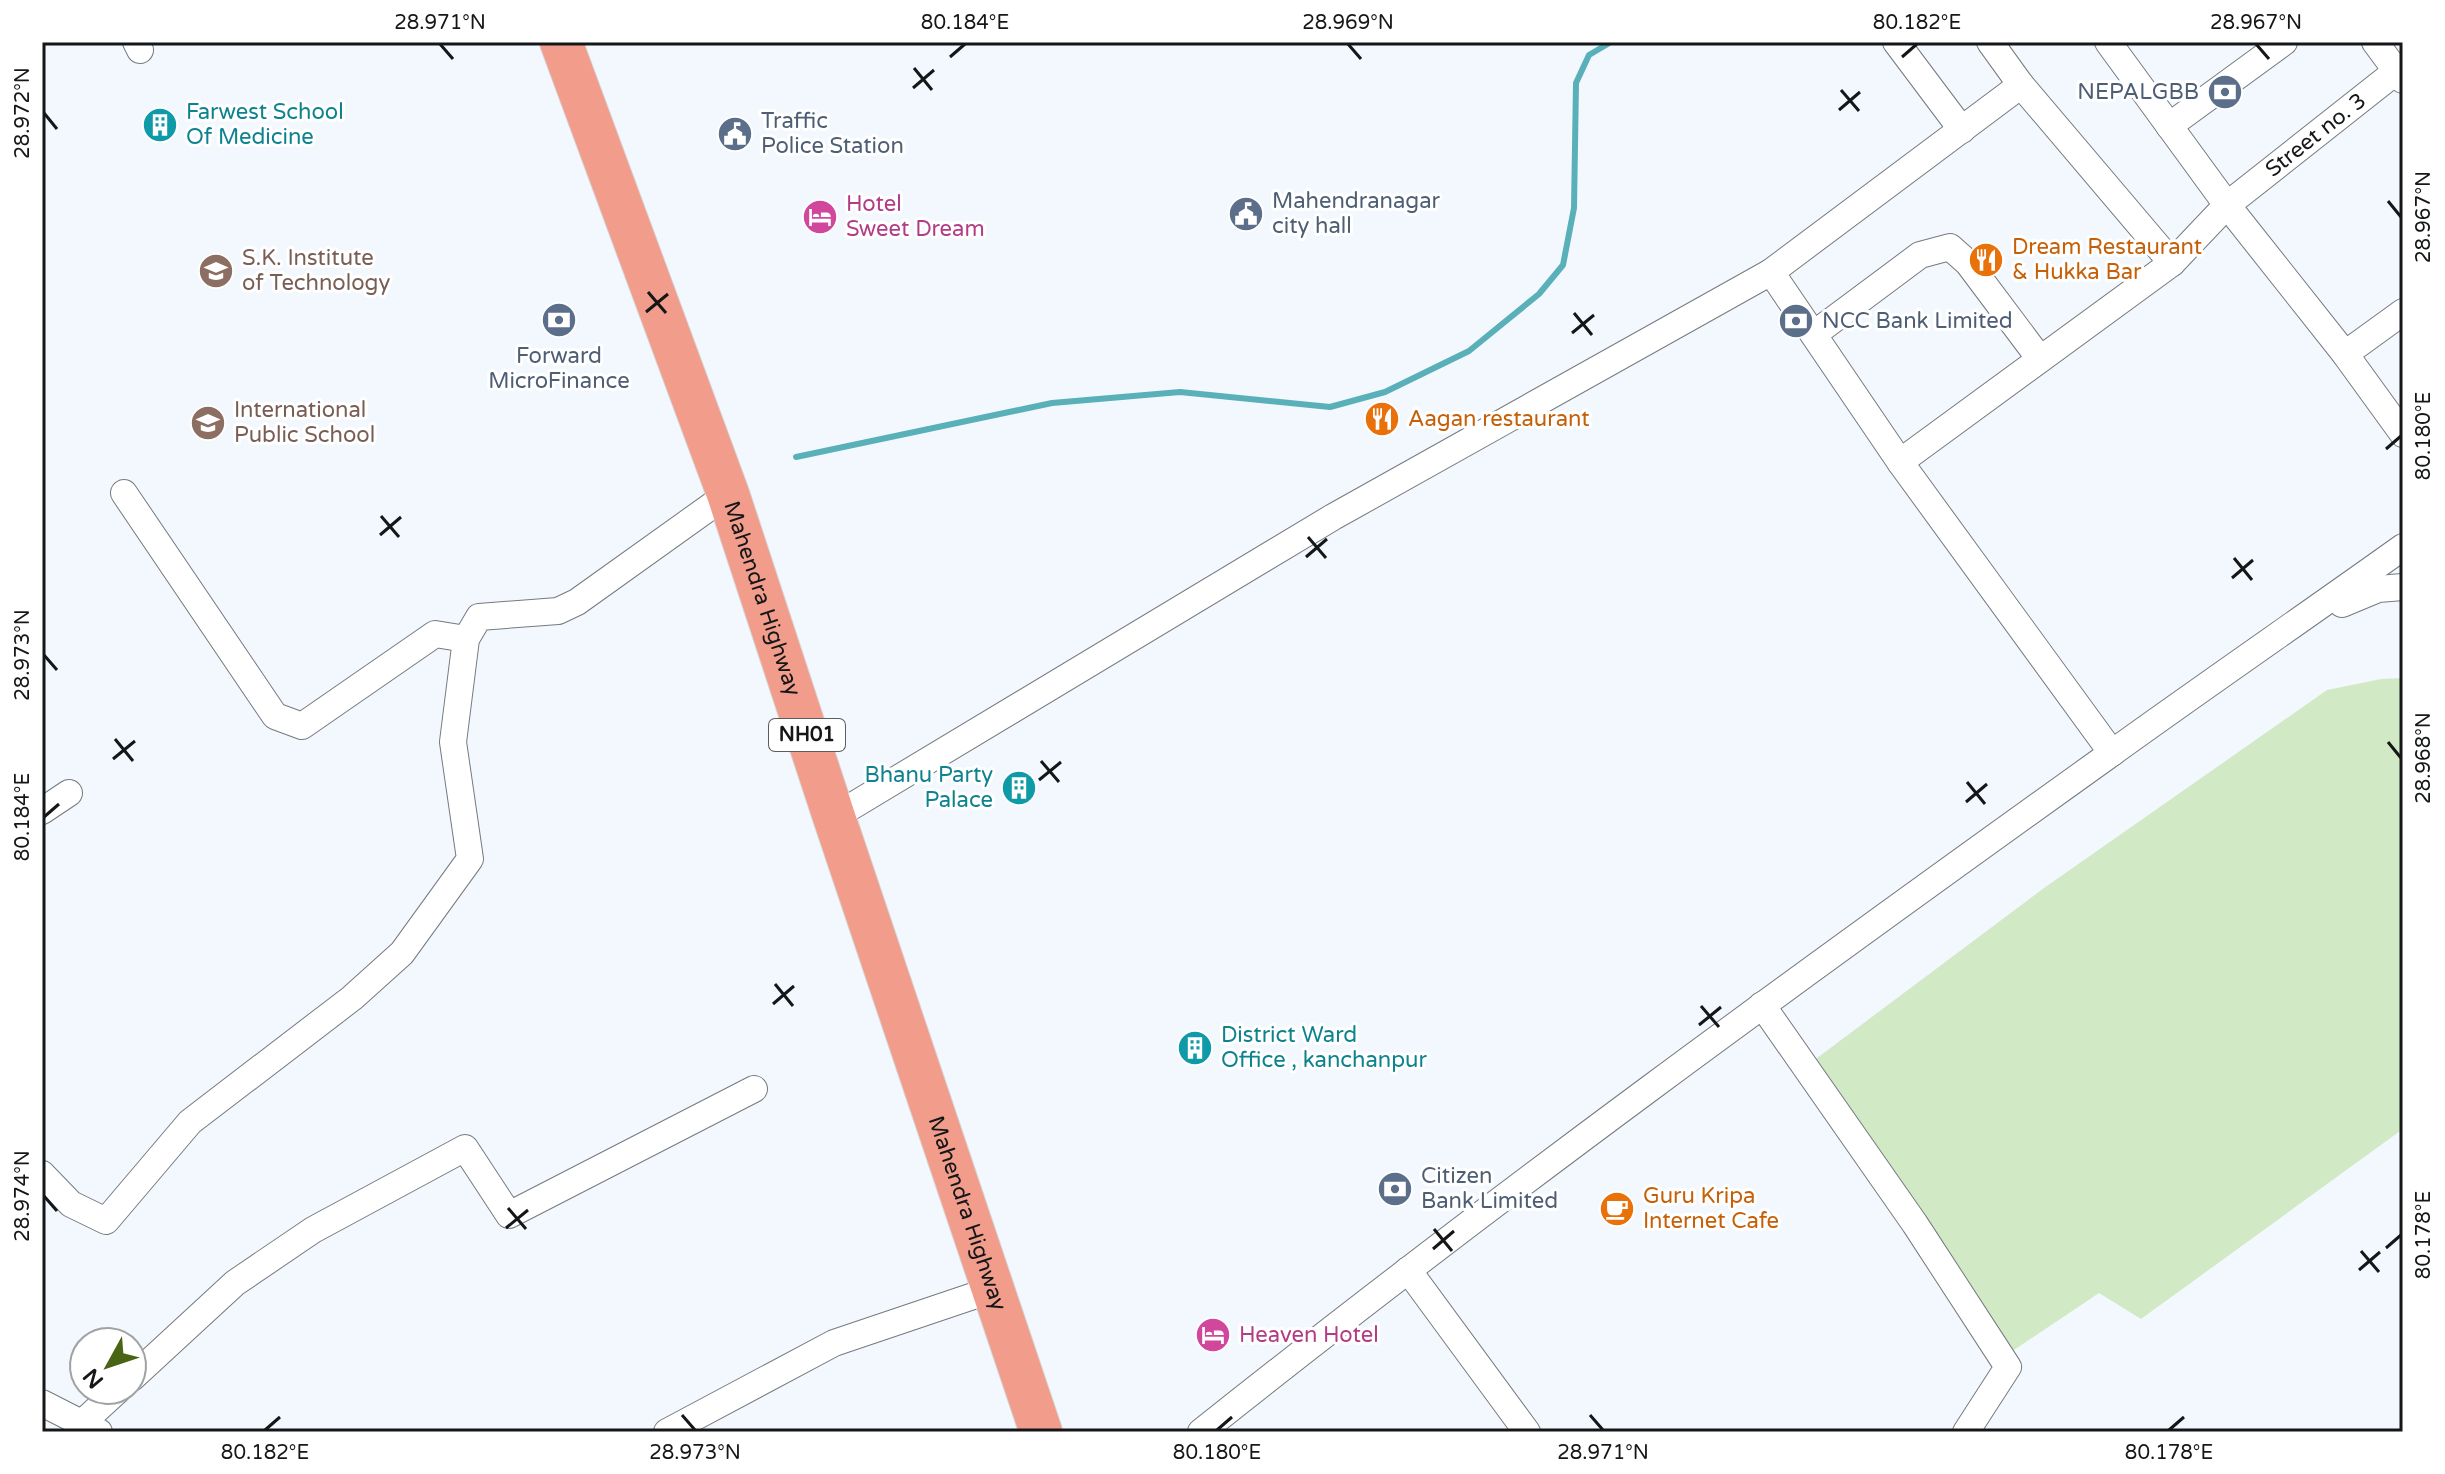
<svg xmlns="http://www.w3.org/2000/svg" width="2445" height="1474" font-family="'Varela Round',sans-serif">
<rect width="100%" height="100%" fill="#f3f8fe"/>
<path fill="#d1eac5" d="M 2403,678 L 2403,1129 L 2141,1319 L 2099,1293 L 2011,1352 L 1809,1064 L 2044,888 L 2327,690 L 2381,679 Z"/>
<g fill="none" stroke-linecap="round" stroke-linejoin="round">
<path stroke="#59b0b9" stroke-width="6" d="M 796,457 L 1052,403 L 1180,392 L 1330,407 L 1385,392 L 1469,351 L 1539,294 L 1563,265 L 1574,208 L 1576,83 L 1589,55 L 1611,42"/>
<g stroke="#757a7f" stroke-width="28">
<g id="minor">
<path d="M 136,42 L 140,50"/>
<path d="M 1896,42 L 1962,130"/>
<path d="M 1990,42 L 2021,85"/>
<path d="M 2108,42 L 2227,205 L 2345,354 L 2403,434"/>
<path d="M 2375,42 L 2403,80"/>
<path d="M 2169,126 L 2284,42"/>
<path d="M 1771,272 L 2021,85 L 2172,263"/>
<path d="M 1814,334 L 1920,255 L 1950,247 L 1968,263 L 2040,359"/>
<path d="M 2345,354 L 2403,312"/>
<path id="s1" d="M 1900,462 L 2172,263 L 2227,205 L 2403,66"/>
<path d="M 124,493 L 275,716 L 302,726 L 435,634 L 466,639"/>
<path d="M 2342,604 L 2378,589 L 2403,587"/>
<path d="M 42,811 L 69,793"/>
<path d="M 834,817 L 1333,517 L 1771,272 L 1900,462 L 2112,753"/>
<path d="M 1762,1005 L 1915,1224 L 2008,1367 L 1966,1432"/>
<path d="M 42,1174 L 71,1204 L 106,1221 L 190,1122 L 352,998 L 402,953 L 470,859 L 453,742 L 466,639 L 479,617 L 558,611 L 577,602 L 728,494"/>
<path d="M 1408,1270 L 1527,1432"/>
<path d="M 132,1378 L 235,1283 L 313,1230 L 465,1148 L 509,1215 L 754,1089"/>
<path d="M 42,1403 L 99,1432"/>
<path d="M 81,1424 L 118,1390"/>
<path d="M 667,1432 L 834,1343 L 994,1289"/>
<path d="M 1201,1432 C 1496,1197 1802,975 2109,755 C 2206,685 2305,617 2403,547"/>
</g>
</g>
<g stroke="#d5d5d5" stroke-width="44">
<g id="trunk">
<path id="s2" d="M 561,42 L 728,494 L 834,817 L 1041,1432"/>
</g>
</g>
<use href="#minor" stroke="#fff" stroke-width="26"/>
<use href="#trunk" stroke="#f29c8b" stroke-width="42"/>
</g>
<path fill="none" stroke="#141618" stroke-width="3" d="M 440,44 L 453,59M 1348,44 L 1361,59M 2256,44 L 2269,59M 950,57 L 965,44M 1902,57 L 1917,44M 914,68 L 932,90M 913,88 L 934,70M 1841,90 L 1859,111M 1839,110 L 1860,92M 44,113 L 57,129M 2388,201 L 2401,217M 648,292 L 666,313M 646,312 L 668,294M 1574,313 L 1592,335M 1572,333 L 1594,315M 2386,449 L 2401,436M 381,516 L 399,537M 380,535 L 401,517M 1308,537 L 1326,558M 1306,557 L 1327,539M 2234,558 L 2252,580M 2232,578 L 2253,560M 44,655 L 57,670M 115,739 L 133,761M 2388,742 L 2401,758M 113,759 L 135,741M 1041,761 L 1059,782M 1039,780 L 1061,762M 1967,782 L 1985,804M 1966,802 L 1987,784M 44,817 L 59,804M 775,984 L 793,1006M 773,1004 L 794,986M 1701,1006 L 1719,1027M 1699,1025 L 1721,1007M 44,1196 L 57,1211M 508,1208 L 526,1229M 506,1228 L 528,1210M 1434,1229 L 1452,1251M 2386,1248 L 2401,1235M 1433,1249 L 1454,1231M 2361,1251 L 2379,1272M 2359,1270 L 2380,1252M 682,1415 L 695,1430M 1590,1415 L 1603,1430M 265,1430 L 280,1417M 1217,1430 L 1232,1417M 2169,1430 L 2184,1417"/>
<defs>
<g id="bank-disc" transform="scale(1.8)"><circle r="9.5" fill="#5c6f8a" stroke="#fff"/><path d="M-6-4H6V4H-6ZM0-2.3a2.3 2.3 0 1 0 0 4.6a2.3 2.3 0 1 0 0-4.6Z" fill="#fff"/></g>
<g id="building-disc" transform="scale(1.8)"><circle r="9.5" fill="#0f9aa8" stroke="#fff"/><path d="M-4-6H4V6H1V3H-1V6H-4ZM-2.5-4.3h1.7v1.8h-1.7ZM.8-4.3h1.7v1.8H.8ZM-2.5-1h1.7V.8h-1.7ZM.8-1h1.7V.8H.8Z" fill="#fff"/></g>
<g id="civic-disc" transform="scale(1.8)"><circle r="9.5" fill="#5c6f8a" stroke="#fff"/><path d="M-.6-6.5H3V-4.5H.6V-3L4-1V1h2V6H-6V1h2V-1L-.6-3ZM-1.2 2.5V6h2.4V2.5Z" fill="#fff"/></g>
<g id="hotel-disc" transform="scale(1.8)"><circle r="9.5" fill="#d1479c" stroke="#fff"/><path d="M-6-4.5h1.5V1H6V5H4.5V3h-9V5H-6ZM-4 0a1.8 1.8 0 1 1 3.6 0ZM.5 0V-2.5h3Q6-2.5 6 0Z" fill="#fff"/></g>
<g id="restaurant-disc" transform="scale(1.8)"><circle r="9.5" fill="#e8710a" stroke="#fff"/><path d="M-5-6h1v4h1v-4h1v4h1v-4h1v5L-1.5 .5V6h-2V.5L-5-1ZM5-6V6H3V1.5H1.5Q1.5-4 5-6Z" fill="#fff"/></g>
<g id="university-disc" transform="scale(1.8)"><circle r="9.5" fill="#8d6e63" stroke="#fff"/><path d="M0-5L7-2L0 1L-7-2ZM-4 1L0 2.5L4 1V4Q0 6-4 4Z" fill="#fff"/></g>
<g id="school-disc" transform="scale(1.8)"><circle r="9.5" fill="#8d6e63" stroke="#fff"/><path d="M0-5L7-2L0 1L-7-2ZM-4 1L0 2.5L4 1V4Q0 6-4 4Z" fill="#fff"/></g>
<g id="cafe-disc" transform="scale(1.8)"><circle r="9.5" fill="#e8710a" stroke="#fff"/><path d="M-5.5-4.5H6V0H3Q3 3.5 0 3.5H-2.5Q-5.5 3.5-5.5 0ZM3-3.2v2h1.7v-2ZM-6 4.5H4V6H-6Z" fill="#fff"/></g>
</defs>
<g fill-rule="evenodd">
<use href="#bank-disc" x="2225" y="92"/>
<use href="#building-disc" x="160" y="125"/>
<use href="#civic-disc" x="735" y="134"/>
<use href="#civic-disc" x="1246" y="214"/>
<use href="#hotel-disc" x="820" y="217"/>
<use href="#restaurant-disc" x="1986" y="260"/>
<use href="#university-disc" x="216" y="271"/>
<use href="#bank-disc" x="559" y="320"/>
<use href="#bank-disc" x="1796" y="321"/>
<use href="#restaurant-disc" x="1382" y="419"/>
<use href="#school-disc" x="208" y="423"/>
<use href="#building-disc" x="1019" y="788"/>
<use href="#building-disc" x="1195" y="1048"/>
<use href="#bank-disc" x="1395" y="1189"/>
<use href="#cafe-disc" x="1617" y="1209"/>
<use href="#hotel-disc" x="1213" y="1335"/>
</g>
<g text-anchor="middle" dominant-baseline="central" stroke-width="6" stroke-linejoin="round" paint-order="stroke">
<rect fill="#fff" stroke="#5a5c5d" stroke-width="2" x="769" y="719" width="76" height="32" rx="6"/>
<g font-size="20" font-weight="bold" fill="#141618">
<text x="807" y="735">NH01</text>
</g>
<g font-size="22" fill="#4e5e75" stroke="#fff" text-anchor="start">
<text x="2199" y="92" text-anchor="end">NEPALGBB</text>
<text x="761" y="121">Traffic<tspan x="761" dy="25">Police Station</tspan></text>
<text x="1272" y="201">Mahendranagar<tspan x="1272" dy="25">city hall</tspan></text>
<text x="1822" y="321">NCC Bank Limited</text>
<text x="559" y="356" text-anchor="middle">Forward<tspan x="559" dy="25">MicroFinance</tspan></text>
<text x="1421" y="1176">Citizen<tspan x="1421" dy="25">Bank Limited</tspan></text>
</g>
<g font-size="22" fill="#0d838f" stroke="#fff" text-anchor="start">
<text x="186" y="112">Farwest School<tspan x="186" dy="25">Of Medicine</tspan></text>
<text x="993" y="775" text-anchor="end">Bhanu Party<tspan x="993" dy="25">Palace</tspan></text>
<text x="1221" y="1035">District Ward<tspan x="1221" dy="25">Office , kanchanpur</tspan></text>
</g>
<g font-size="22" fill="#141618" stroke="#fff">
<text stroke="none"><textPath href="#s1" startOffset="530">Street no. 3</textPath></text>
<text stroke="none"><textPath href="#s2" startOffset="592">Mahendra Highway</textPath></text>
<text stroke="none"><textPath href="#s2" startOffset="1240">Mahendra Highway</textPath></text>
</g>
<g font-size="22" fill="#b23c85" stroke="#fff" text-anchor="start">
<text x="846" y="204">Hotel<tspan x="846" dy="25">Sweet Dream</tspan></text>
<text x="1239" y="1335">Heaven Hotel</text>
</g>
<g font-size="22" fill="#c56008" stroke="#fff" text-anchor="start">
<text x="2012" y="247">Dream Restaurant<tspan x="2012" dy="25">&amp; Hukka Bar</tspan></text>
<text x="1408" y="419">Aagan restaurant</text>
<text x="1643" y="1196">Guru Kripa<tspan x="1643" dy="25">Internet Cafe</tspan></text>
</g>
<g font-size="22" fill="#785e54" stroke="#fff" text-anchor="start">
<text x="242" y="258">S.K. Institute<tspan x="242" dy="25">of Technology</tspan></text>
<text x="234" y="410">International<tspan x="234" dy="25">Public School</tspan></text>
</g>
</g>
<rect width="2445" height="1474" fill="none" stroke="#ffffff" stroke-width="88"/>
<g transform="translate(108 1366) rotate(230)"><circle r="38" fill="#ffffff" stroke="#a1a2a3" stroke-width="2"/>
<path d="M0-6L14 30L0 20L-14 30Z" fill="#496415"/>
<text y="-12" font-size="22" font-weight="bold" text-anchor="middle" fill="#141618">N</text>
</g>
<rect x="44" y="44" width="2357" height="1386" fill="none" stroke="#141618" stroke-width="3"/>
<g font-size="20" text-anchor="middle" fill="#141618">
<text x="440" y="29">28.971°N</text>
<text x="965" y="29">80.184°E</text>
<text x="1348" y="29">28.969°N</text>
<text x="1917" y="29">80.182°E</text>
<text x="2256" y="29">28.967°N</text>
<text transform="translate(22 113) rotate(-90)" y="7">28.972°N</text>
<text transform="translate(2423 217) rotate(-90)" y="7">28.967°N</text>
<text transform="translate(2423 436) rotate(-90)" y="7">80.180°E</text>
<text transform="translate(22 655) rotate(-90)" y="7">28.973°N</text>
<text transform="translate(2423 758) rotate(-90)" y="7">28.968°N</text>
<text transform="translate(22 817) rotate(-90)" y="7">80.184°E</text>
<text transform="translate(22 1196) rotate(-90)" y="7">28.974°N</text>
<text transform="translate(2423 1235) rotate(-90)" y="7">80.178°E</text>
<text x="265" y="1459">80.182°E</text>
<text x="695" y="1459">28.973°N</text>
<text x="1217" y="1459">80.180°E</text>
<text x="1603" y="1459">28.971°N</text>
<text x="2169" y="1459">80.178°E</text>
</g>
</svg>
